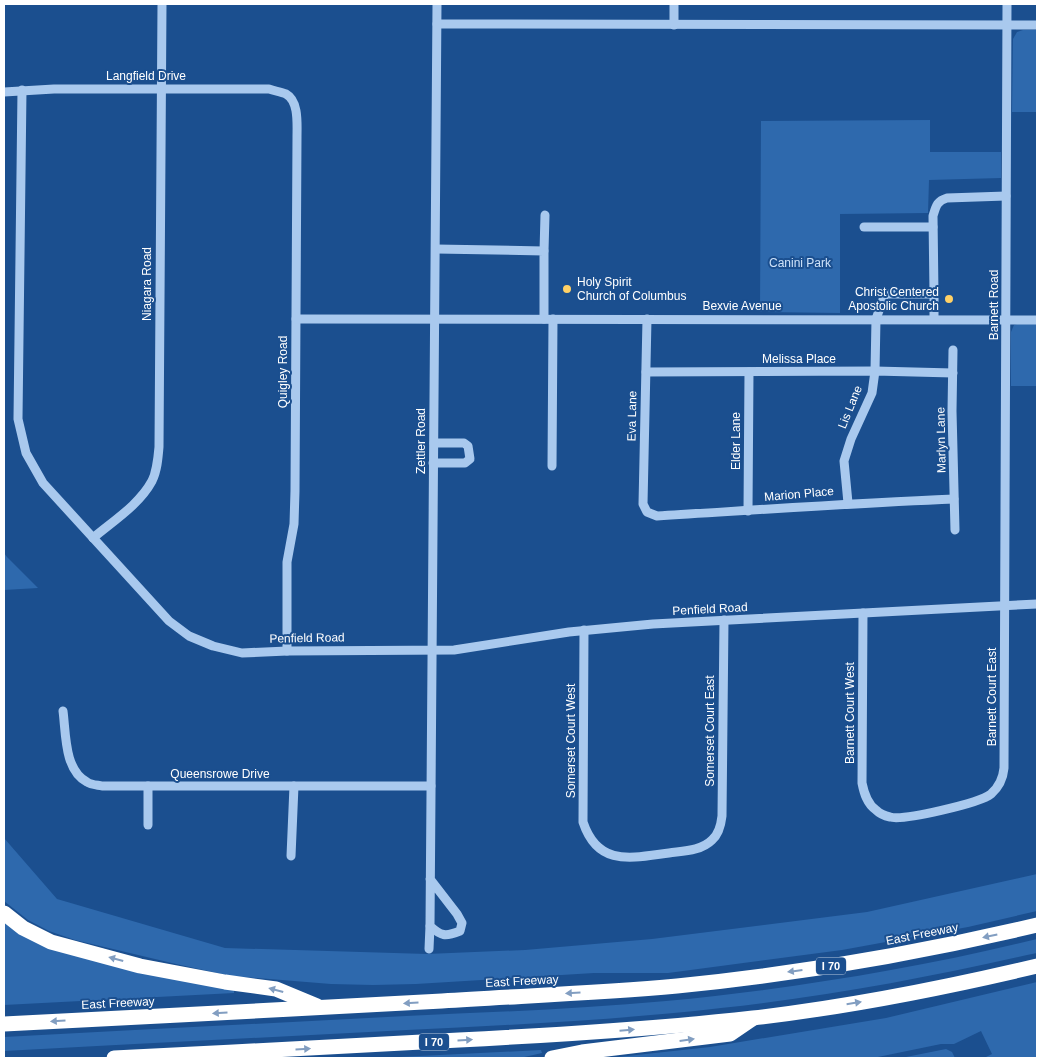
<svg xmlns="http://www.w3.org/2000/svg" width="1041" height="1062" font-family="Arial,sans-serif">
<rect width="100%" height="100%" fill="#1b4f8f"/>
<g fill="#2e69ad">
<path d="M 1023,30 L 1037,30 L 1037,112 L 1012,112 L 1013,39 L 1017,32 Z"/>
<path d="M 930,120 L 930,152 L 1001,152 L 1001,178 L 929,180 L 928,213 L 840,214 L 840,313 L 760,312 L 761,121 Z"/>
<path d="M 1020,323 L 1037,323 L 1037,386 L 1011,386 L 1011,332 L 1014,325 Z"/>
<path d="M 4,553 L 7,557 L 38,588 L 4,590 Z"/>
<path d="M 4,838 L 57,899 L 225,948 L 427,954 L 525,950 L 652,939 L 867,912 L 1037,874 L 1037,911 L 968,927 L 842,950 L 668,973 L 594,973 L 416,984 L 373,985 L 331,984 L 231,976 L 176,964 L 75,940 L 49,931 L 28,920 L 4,901 Z"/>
<path d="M 4,917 L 12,924 L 234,988 L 234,993 L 4,1005 Z"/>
<path d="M 1037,939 L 1037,953 L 1027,955 C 926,978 824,997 721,1008 C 617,1020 511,1025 407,1030 C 272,1037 138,1044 4,1051 L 4,1037 C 138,1030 272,1023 406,1016 C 493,1012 580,1009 666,1001 C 791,989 916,969 1037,939 Z"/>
<path d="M 1037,982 L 1037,1058 L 984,1058 L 992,1054 L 981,1031 L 954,1044 L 941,1044 L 873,1058 L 609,1058 L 710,1047 L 886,1018 Z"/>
<path d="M 946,1049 L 952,1052 L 955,1058 L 901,1058 Z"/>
<path d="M 541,1050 L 542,1053 L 520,1058 L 379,1058 Z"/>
</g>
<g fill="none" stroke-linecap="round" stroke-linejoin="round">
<g stroke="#a9c9ee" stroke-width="9">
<path d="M 437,24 L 1037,25"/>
<path d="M 674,25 L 674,4"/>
<path d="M 22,90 L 18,419 L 26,453 L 43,483 L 169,621 L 189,636 L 213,646 L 242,653 L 287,651 L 454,650 L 569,632 L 653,624 L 1037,604"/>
<path d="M 4,92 L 54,89 L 269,89 C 275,91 281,92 286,94 C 299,101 297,124 297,137 L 295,491 L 294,524 L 287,562 L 287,651"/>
<path d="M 864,227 L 933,227"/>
<path d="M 436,249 L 544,251 L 544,319"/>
<path d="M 544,251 L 545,215"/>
<path d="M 934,294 L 934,319"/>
<path d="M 296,319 L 1037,320"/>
<path d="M 647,319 L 643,504 L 647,512 L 657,516 C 756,510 855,503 954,499"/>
<path d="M 953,350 L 952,411 L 955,530"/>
<path d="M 646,372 L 875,371 L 953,373"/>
<path d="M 433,463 L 465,463 L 470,459 L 468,446 L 464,443 L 434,443"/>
<path d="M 552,466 L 553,319"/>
<path d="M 848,503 L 844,461 L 851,439 L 872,393 L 875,371 L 876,319 L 885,294 L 934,294 L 933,216 C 936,206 937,201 947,198 L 1006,196"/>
<path d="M 748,511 L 749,372"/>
<path d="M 93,538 C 113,521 139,505 152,481 C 157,471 158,459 159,447 L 162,4"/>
<path d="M 863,613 L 862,783 C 864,793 867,804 876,810 C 879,813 885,816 890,817 C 903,821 980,803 991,794 C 999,787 1003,779 1004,768 L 1007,4"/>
<path d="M 584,630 L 583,822 C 598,867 631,858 669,853 C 683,851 701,851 712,840 C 719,834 721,825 722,816 L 724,620"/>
<path d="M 63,711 C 66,733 64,770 87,782 C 91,785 98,785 102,786 L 431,786"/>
<path d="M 148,786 L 148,825"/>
<path d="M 291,856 L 294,786"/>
<path d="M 430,879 L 457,914 L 462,923 L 460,931 C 445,937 441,936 430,926 L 437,4"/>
<path d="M 429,949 L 430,926"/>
</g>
<g stroke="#fff" stroke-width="15">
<path d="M 4,913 L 23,928 L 51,942 L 140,966 L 225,982 L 276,989 L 317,1006"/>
<path d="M 4,1024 C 150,1016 296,1010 442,1001 C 520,996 599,993 677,986 C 798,974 919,953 1037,925"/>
<path d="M 114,1058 C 229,1052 344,1047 459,1040 C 557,1035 655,1029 753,1018 C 848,1007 944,988 1037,966"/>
<path d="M 552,1058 L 582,1052 L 730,1034 L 752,1019"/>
</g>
</g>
<defs><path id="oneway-solid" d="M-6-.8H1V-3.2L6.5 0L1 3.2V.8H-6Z" transform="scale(1.25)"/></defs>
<g fill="#829ec1">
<use href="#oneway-solid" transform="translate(990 936) rotate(168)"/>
<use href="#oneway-solid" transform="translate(116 959) rotate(-165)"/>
<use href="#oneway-solid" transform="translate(795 971) rotate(173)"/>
<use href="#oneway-solid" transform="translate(276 990) rotate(-165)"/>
<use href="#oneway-solid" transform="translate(573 993) rotate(177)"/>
<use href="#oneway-solid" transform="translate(411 1003) rotate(177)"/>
<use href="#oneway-solid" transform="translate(854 1003) rotate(-9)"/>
<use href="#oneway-solid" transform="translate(220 1013) rotate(177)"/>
<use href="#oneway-solid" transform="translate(58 1021) rotate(177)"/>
<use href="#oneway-solid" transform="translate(627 1030) rotate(-5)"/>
<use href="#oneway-solid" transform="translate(465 1040) rotate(-3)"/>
<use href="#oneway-solid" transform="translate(687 1040) rotate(-8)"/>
<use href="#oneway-solid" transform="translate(303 1049) rotate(-3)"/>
</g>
<g fill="#ffd166" stroke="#1b4f8f" stroke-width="2">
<circle cx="567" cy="289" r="5"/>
<circle cx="949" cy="299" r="5"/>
</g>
<g text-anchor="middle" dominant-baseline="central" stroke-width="4" stroke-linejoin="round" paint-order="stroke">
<g fill="#1b4f8f" stroke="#bbcadd" stroke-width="1">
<rect x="816" y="957.5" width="30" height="17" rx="4"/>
<rect x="419" y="1033.5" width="30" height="17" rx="4"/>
</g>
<g font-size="11" font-weight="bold" fill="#fff">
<text x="831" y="966">I 70</text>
<text x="434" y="1042">I 70</text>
</g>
<g font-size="12" fill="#fff" stroke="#1b4f8f">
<text x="146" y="76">Langfield Drive</text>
<text transform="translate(147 284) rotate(-90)">Niagara Road</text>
<text transform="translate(994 305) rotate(-90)">Barnett Road</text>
<text x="742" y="306">Bexvie Avenue</text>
<text x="799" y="359">Melissa Place</text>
<text transform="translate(283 372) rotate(-90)">Quigley Road</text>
<text transform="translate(850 407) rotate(-68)">Lis Lane</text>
<text transform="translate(632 416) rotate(-89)">Eva Lane</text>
<text transform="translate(941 440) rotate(-91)">Marlyn Lane</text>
<text transform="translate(421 441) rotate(-90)">Zettler Road</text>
<text transform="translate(736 441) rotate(-90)">Elder Lane</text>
<text transform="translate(799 494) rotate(-5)">Marion Place</text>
<text transform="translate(710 609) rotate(-3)">Penfield Road</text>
<text transform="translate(307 638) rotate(-1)">Penfield Road</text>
<text transform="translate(992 697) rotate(-90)">Barnett Court East</text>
<text transform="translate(850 713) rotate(-90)">Barnett Court West</text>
<text transform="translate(710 731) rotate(-90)">Somerset Court East</text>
<text transform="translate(571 741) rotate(-90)">Somerset Court West</text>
<text x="220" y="774">Queensrowe Drive</text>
<text transform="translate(922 934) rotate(-11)">East Freeway</text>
<text transform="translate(522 981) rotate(-3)">East Freeway</text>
<text transform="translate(118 1003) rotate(-3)">East Freeway</text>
</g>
<g font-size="12" fill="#cfe3fa" stroke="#1b4f8f">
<text x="800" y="263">Canini Park</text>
</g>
<g font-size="12" fill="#fff" stroke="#1b4f8f" text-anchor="start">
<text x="577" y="282">Holy Spirit<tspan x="577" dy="14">Church of Columbus</tspan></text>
<text x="939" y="292" text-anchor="end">Christ Centered<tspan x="939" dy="14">Apostolic Church</tspan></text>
</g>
</g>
<rect width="1041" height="1062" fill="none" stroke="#ffffff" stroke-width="10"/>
</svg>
